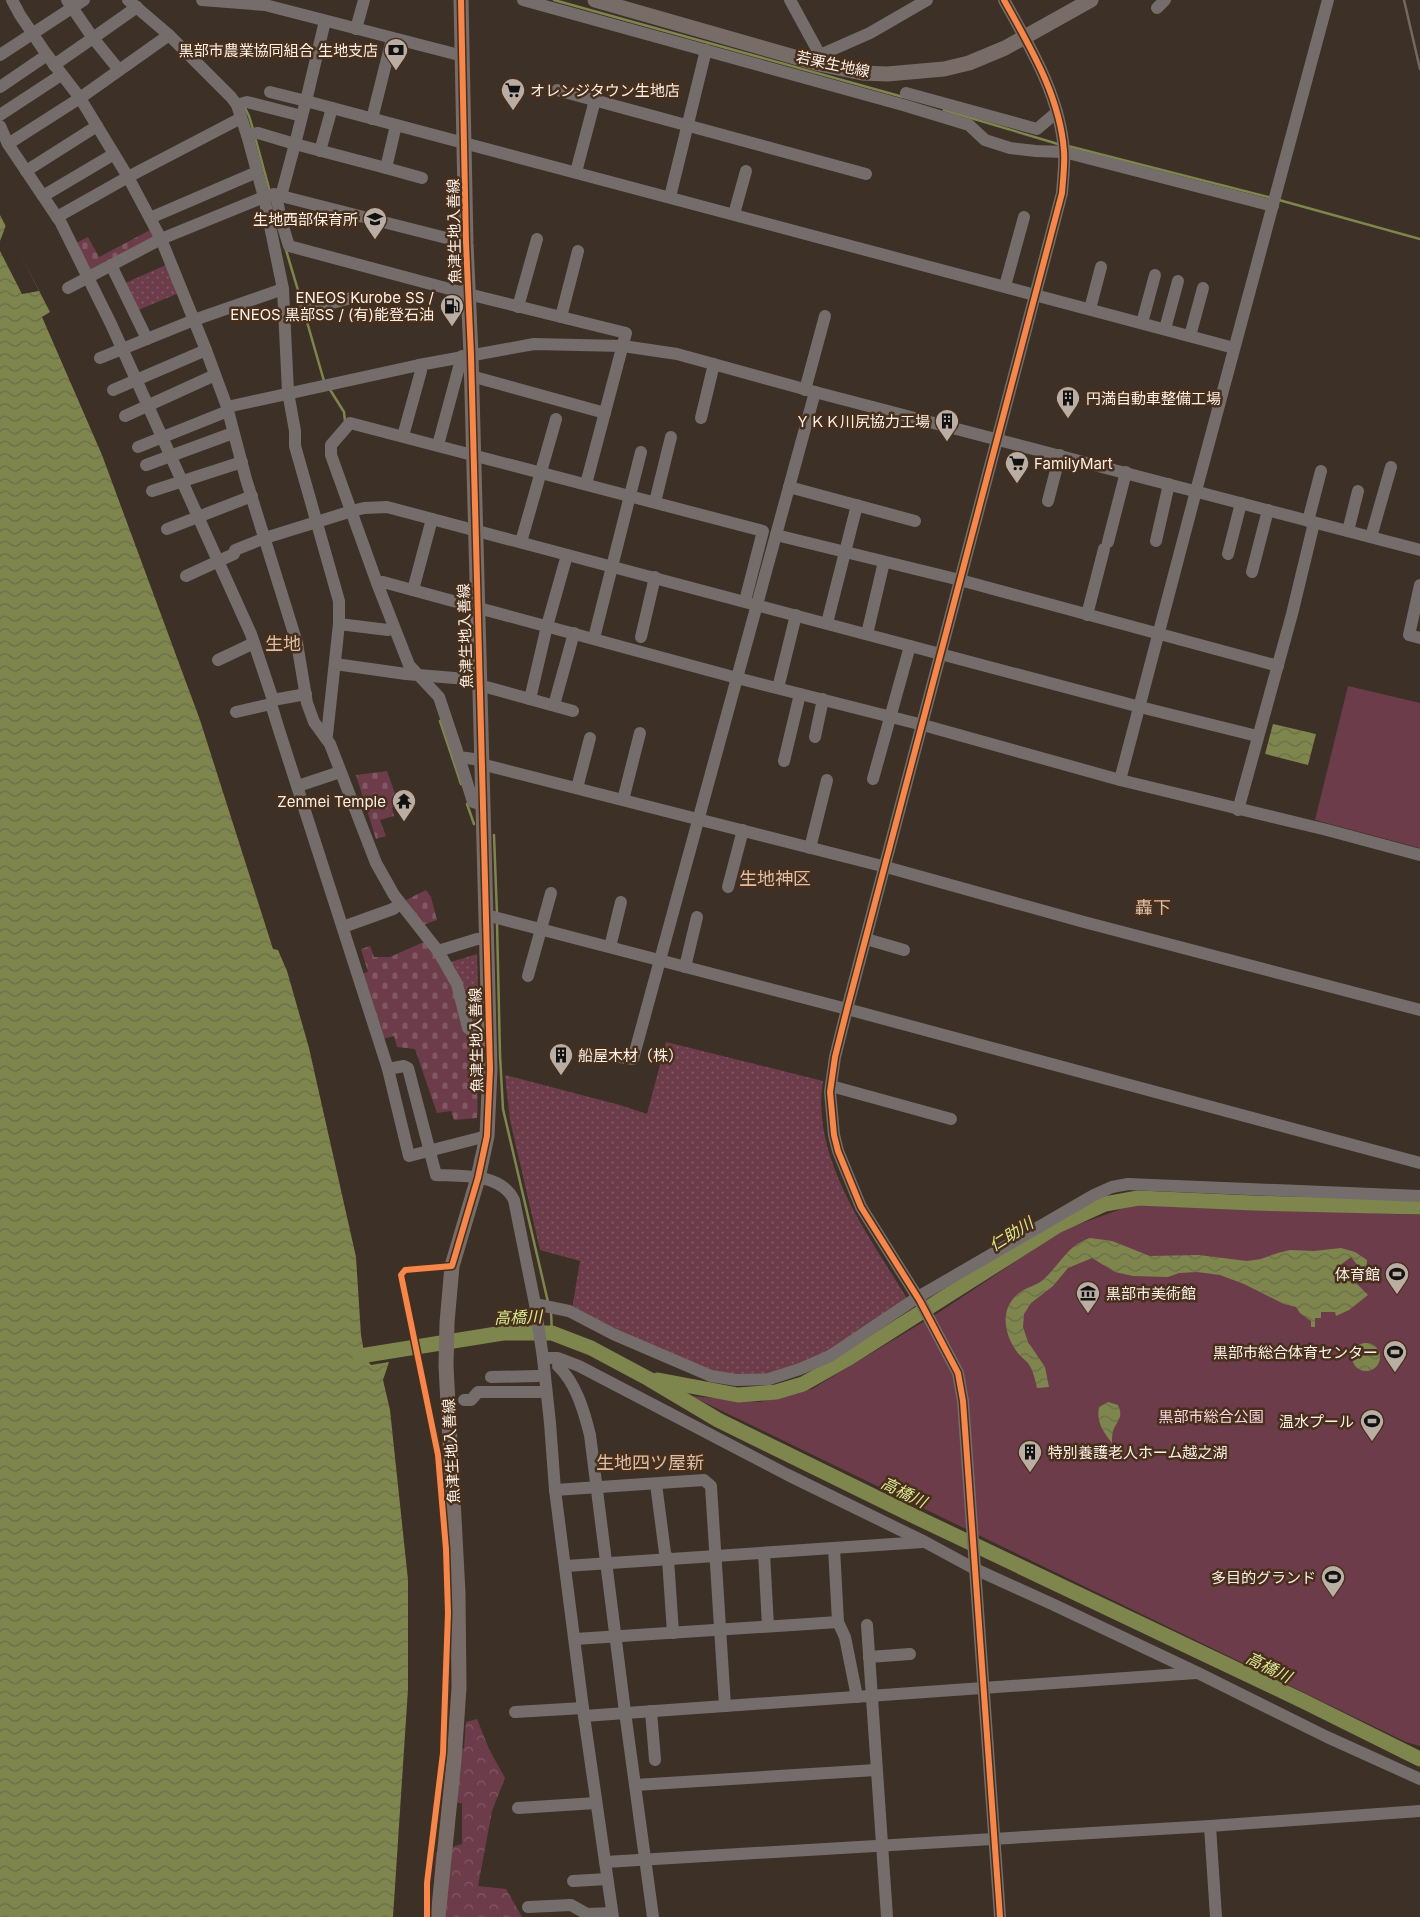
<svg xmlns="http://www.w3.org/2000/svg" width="1420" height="1917" font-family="Inter,'Noto Sans JP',sans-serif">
<defs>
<pattern id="grass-dots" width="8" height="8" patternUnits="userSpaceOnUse" patternTransform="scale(1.25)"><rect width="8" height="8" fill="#6d3c4b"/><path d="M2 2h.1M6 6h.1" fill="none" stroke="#835865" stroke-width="1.8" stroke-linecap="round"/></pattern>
<pattern id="forest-crowns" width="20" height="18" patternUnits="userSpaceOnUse" patternTransform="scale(1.25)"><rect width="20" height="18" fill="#6d3c4b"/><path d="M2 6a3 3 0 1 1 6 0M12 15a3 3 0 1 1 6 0" fill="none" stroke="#835865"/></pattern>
<pattern id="cemetery-stones" width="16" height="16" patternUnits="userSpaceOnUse" patternTransform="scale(1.25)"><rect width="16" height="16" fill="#6d3c4b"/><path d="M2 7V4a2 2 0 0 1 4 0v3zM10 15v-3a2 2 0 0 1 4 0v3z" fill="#835865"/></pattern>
<pattern id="water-waves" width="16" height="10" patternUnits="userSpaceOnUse" patternTransform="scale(1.25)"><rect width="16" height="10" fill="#7e864e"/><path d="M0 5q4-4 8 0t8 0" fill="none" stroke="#6a6d4a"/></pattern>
</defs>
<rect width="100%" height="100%" fill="#3d3026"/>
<g fill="url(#grass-dots)">
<path d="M 168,264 L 179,293 L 136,311 L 123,284 Z"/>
<path d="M 477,954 L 479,1021 L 475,1023 L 470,1018 L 451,962 Z"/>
<path d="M 666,1042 L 823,1081 C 810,1158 870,1237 908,1300 L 822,1355 L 774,1373 L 719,1375 L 572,1309 L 580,1261 L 540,1250 L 510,1120 L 505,1075 L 620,1105 L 647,1114 Z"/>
</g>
<path fill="url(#forest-crowns)" d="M 477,1719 L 489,1749 L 505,1778 L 492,1811 L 478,1886 L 506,1889 L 522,1917 L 432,1917 L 436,1852 L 462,1844 L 462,1803 L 444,1802 L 447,1762 L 464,1748 L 466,1722 Z"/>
<g fill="url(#cemetery-stones)">
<path d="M 152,229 L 156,238 L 89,273 L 74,244 L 88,237 L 99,257 Z"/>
<path d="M 387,771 L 399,805 L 392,808 L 394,816 L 380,820 L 386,836 L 376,839 L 356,775 Z"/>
<path d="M 426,890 L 431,897 L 437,920 L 423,925 L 406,900 Z"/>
<path d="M 426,941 C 435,957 447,972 453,989 C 466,1023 481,1081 477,1118 L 454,1120 L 451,1111 L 437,1113 L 415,1049 L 397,1047 L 394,1036 L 382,1039 L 361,974 L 368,972 L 361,949 L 370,946 L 374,957 L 390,957 Z"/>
</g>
<g fill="#6d3c4b">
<path d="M 1348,686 L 1420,703 L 1420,848 L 1315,820 Z"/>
<path d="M 1135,1204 L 1420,1215 L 1420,1746 L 1406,1742 L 691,1396 L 760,1402 L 812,1389 L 938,1313 L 1063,1230 Z"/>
</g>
<g fill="url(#water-waves)">
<path d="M 0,215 L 50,312 L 42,317 L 102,455 L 200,720 L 273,949 L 278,950 L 287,971 L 309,1048 L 356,1257 L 361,1335 L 365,1358 L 371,1365 L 389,1362 L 383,1380 L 390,1410 L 408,1580 L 408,1689 L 393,1917 L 0,1917 Z"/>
<path d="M 1273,724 L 1316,734 L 1308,765 L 1265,754 Z"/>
<path d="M 1090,1238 L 1112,1241 L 1150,1256 L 1199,1255 L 1247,1261 L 1261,1259 L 1278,1253 L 1290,1250 L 1314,1251 L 1341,1248 L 1355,1252 L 1367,1260 L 1366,1276 L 1351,1257 L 1339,1266 L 1368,1295 L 1349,1310 L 1336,1316 L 1335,1312 L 1321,1312 L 1321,1318 L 1315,1318 L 1315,1327 L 1311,1327 L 1311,1321 L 1300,1313 L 1296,1307 L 1284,1304 L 1244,1284 L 1220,1275 L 1197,1272 L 1179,1273 L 1168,1277 L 1133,1276 L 1115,1272 L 1092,1258 L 1068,1268 L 1053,1286 L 1031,1303 L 1024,1314 L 1023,1327 L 1028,1342 L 1045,1367 L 1049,1387 L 1037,1388 C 1035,1379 1033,1370 1028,1363 C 1024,1359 1020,1356 1017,1352 C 1004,1334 999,1309 1019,1293 C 1027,1287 1038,1285 1045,1278 C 1062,1262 1068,1245 1090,1238 Z"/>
<circle cx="1366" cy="1357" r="14"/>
<path d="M 1108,1402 L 1118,1405 C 1124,1418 1117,1420 1113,1431 C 1112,1435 1112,1439 1112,1443 C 1103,1432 1096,1421 1099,1407 Z"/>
</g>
<path fill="#3d3026" d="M 6,225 L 39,291 L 22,294 L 0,251 L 0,241 Z"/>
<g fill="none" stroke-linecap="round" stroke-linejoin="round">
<g stroke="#7e864e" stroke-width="2.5">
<path d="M 554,0 L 903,97"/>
<path d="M 244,106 L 249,116 L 253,129"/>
<path d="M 944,110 L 1058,144"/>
<path d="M 255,137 L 270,192"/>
<path d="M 1068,146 L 1272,198"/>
<path d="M 1279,200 L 1420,239"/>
<path d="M 286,250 L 303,307"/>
<path d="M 305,315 L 324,381"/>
<path d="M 329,388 L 344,412 L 345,421"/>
<path d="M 440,721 L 461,784"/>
<path d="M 467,804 L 474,824"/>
<path d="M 494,835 L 497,915"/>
<path d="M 497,923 L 500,1055 L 503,1109 L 548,1302"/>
<path d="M 551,1312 L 552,1333"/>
</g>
<g stroke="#7e864e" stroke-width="15">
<path d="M 360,1356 L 503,1333 L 552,1333 L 591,1348 L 649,1379 L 718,1420 L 918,1518 L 1303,1701 L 1420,1759"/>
<path d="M 658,1380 L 738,1395 L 776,1392 L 803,1384 L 849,1358 L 1057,1226 L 1105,1204 L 1138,1198 L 1254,1203 L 1420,1207"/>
</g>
<g stroke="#746d6b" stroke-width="12">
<path d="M 12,0 L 20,15 L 47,55 L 80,98 L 128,177 L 161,239 L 206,350 L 227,407 L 246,479 L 297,643 L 307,703 L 314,722 L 330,744 L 376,863 L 394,895 L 438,951 L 457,984 L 468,1028 L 479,1036 L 489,1040"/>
<path d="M 128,0 L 169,35 L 231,97 L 237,105 L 247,135 L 264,197 L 283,289 L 288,392 L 295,431 L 295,446 L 339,601 L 339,624 L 327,735 L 325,737"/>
<path d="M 202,0 L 265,5 L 463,56"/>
<path d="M 523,0 L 903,105 L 969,125 L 985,140 L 1010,148 L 1036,151 L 1064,152 L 1273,206"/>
<path d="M 790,0 L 820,55 L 819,62"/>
<path d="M 1157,8 L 1165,0"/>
<path d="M 356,29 L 364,0"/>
<path d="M 0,55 L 84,0"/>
<path d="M 820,55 L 870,33 L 927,0"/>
<path d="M 54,65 L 93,38 L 67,0"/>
<path d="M 119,70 L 93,38 L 137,7"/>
<path d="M 0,87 L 47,55"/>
<path d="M 557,90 L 866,174"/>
<path d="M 270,92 L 306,101 L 325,21"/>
<path d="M 906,93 L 1037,129 L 1057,112"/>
<path d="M 237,105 L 247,102 L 302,116 L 306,101 L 1234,348"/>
<path d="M 0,115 L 61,75"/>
<path d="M 372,119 L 392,39"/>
<path d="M 0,126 L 8,144 L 61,223 L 111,324 L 251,634 L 273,700 L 271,704 L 279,730 L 388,1069 L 409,1156 L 487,1136"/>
<path d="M 247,135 L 258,133 L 295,144 L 302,116"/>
<path d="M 8,144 L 80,98 L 169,35"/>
<path d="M 320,151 L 332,108"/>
<path d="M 386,168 L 422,178"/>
<path d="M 26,171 L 97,126"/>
<path d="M 576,172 L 595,100"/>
<path d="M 276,195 L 281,220"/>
<path d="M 43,196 L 114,154"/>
<path d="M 281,196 L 466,243"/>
<path d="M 670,197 L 706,50"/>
<path d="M 734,214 L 746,171"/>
<path d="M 57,217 L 128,177 L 241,118"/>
<path d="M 150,218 L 257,172"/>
<path d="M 269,222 L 281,220 L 289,246 L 468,294 L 626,333 L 586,484"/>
<path d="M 111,265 L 147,339"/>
<path d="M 1005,286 L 1024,217"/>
<path d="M 68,288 L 161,239 L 264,197 L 274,194 L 281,196 L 295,144 L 386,168 L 396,125"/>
<path d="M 518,307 L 537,239"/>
<path d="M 1090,309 L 1101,267"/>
<path d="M 283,316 L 355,297"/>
<path d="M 561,317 L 578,251"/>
<path d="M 1142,323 L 1155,275"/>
<path d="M 1165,329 L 1178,281"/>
<path d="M 1190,336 L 1203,288"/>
<path d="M 100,358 L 194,320 L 283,289"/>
<path d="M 471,376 L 605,413"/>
<path d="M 113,390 L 206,350"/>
<path d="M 805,390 L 825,316"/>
<path d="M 227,407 L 419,365 L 534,344 L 623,346 L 677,354 L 815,392 L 1420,550"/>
<path d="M 125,416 L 215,375"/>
<path d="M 701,418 L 714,364"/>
<path d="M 403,436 L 421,371 L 419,365"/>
<path d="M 438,445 L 462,356"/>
<path d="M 138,447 L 228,411"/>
<path d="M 146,465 L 233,433"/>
<path d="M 789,487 L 915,521"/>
<path d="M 152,491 L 242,462"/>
<path d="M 1048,501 L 1060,455"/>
<path d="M 655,502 L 671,437"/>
<path d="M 1308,521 L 1321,471"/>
<path d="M 167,529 L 252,496"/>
<path d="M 1348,531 L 1358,491"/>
<path d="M 776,535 L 960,580 L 1278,666"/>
<path d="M 1371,537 L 1391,467"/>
<path d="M 1156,541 L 1169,484"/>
<path d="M 521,542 L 556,419"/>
<path d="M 1108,542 L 1126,472"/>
<path d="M 1228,554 L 1241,503"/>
<path d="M 1252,572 L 1268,510"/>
<path d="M 186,576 L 234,554 L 235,550 L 265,538 L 352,511 L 364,508 L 387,507 L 1140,707 L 1257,736"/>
<path d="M 377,583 L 331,455 L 331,445 L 350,423 L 763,531 L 745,601"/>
<path d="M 1420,585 L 1409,635 L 1420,638"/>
<path d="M 413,590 L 432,519"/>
<path d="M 1087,615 L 1104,549"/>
<path d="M 827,623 L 857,505"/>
<path d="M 339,624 L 388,630"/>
<path d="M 867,634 L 884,562"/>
<path d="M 641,637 L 655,577"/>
<path d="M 594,638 L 641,452"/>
<path d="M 218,660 L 254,643"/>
<path d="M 335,664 L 406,674 L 479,680"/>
<path d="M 479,685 L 573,711"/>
<path d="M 778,688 L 796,615"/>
<path d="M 530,699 L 547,626 L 567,555"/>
<path d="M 273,700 L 306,694"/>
<path d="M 554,705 L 574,633"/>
<path d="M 236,712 L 271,704"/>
<path d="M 815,737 L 823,699"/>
<path d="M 459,757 L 473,802 L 483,805"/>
<path d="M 481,760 L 459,757 L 439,697 L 409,665 L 377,583 L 383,582 L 737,678 L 923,725 L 1120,780 L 1327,830 L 1420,855"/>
<path d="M 784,761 L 800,694"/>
<path d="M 481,764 L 886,867 L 1084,922 L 1420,1010"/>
<path d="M 873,779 L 910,646"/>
<path d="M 1120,780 L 1196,491 L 1328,0"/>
<path d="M 298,786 L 340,772"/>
<path d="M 577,788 L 590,738"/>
<path d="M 623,800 L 640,733"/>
<path d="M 1238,810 L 1292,614 L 1314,523"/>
<path d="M 810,848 L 827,780"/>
<path d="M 728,887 L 743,830"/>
<path d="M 486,915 L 847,1009 L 1420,1163"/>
<path d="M 343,927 L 393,909 L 400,904"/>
<path d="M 866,939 L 904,950"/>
<path d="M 610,947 L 621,902"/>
<path d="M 438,951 L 477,939 L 487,939"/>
<path d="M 685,967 L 697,917"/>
<path d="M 528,976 L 551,893"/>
<path d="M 620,1057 L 633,1059 L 815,392"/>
<path d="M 388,1069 L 404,1066 L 408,1068 L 436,1175 C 461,1176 501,1173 514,1200 L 535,1304 L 543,1358 L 550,1423 L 555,1490 L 584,1716 L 613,1917"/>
<path d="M 831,1086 L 951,1119"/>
<path d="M 535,1304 L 569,1311 L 613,1334 L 711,1376 L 736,1380 L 769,1379 L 800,1369 L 830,1356 L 918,1297 L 1094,1195 L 1112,1187 L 1128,1184 L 1420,1196"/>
<path d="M 543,1358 L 558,1358 L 579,1366 L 788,1475 L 925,1542 L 975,1569 L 1052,1604 L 1198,1673 L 1327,1737 L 1420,1779"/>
<path d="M 558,1366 C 576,1383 584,1411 590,1435 L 625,1712 L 653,1917"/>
<path d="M 491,1377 L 538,1376"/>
<path d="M 464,1400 L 471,1400 L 478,1392 L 540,1392"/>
<path d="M 656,1484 L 665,1553 L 668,1559 L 673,1633"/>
<path d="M 555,1490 L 704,1480 L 711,1486 L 725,1706"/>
<path d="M 834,1548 L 838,1622 L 845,1637 L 857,1697"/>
<path d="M 764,1553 L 768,1626"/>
<path d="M 566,1566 L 923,1542"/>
<path d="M 867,1625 L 887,1917"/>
<path d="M 575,1639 L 838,1622"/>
<path d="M 869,1657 L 910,1654"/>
<path d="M 651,1711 L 655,1760"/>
<path d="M 515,1712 L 583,1708"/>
<path d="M 584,1716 L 1196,1673"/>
<path d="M 635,1785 L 876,1770"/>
<path d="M 518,1808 L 596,1803"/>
<path d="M 1210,1826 L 1216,1917"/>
<path d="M 605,1862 L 1210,1826 L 1420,1811"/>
<path d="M 573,1881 L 607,1879"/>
<path d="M 528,1907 L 571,1905 L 587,1914 L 612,1913"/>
<path d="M 1000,1917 L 963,1401 L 958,1373 L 920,1301 L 861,1207 L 838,1151 L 834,1135 L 830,1092 L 835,1057 L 847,1009 L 1062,193 C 1063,179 1065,164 1064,151 C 1060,96 1030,47 1004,0"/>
</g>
<g stroke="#776c67" stroke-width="15">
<path d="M 595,0 L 819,64 L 862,73 L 887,74 L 944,69 L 969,63 L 1005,48 L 1091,0"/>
<path d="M 438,1917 L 454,1760 L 459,1688 L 458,1593 L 446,1366 L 447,1323 L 452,1266 L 478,1178 L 487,1136 L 490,1069 L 471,355 L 466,243 L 461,0"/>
</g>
<path stroke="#726962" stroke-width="2.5" d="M 1404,0 L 1420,69"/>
<g stroke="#472f1c" stroke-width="9">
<g id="cycleway">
<path d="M 427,1917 L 427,1883 L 443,1753 L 448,1613 L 446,1549 L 438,1455 L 401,1275 L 405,1270 L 452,1266 L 478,1178 L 487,1136 L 490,1069 L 471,355 L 466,243 L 461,0"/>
<path d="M 1000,1917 L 963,1401 L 958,1373 L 920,1301 L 861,1207 L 838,1151 L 834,1135 L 830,1092 L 835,1057 L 847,1009 L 1062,193 C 1063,179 1065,164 1064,151 C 1060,96 1030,47 1004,0"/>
</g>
</g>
<use href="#cycleway" stroke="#f5874c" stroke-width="6"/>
</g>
<defs>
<g id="bank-pin" transform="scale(1.25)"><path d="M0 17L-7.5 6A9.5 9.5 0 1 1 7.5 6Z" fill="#baada3" stroke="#472f1c"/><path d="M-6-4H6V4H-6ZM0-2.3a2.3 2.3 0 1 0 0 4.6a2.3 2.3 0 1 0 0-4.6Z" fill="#111"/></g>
<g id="supermarket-pin" transform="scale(1.25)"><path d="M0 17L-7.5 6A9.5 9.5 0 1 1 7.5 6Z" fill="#baada3" stroke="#472f1c"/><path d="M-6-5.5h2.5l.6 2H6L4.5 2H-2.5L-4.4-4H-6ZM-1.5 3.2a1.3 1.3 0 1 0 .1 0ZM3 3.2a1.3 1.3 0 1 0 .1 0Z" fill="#111"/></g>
<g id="school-pin" transform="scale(1.25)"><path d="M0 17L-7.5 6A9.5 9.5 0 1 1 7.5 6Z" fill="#baada3" stroke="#472f1c"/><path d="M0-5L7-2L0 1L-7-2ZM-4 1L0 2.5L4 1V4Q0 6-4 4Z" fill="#111"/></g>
<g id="fuel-pin" transform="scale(1.25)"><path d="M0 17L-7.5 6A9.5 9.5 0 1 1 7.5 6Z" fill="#baada3" stroke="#472f1c"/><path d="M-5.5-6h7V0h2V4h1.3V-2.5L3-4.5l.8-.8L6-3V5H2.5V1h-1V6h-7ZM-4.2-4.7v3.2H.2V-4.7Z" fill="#111"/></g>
<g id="building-pin" transform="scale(1.25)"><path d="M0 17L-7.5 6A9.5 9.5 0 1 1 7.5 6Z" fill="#baada3" stroke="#472f1c"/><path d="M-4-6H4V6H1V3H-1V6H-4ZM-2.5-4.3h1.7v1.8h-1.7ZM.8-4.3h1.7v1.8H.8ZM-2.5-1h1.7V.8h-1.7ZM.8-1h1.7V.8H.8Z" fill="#111"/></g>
<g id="temple-pin" transform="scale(1.25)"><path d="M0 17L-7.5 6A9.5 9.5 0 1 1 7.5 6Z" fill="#baada3" stroke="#472f1c"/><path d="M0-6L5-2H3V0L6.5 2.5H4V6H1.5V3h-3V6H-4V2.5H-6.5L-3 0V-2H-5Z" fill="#111"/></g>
<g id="stadium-pin" transform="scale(1.25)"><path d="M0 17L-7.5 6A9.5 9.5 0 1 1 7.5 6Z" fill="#baada3" stroke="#472f1c"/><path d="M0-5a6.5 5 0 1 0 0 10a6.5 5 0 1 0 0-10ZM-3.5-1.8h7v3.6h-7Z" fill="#111"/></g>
<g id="museum-pin" transform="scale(1.25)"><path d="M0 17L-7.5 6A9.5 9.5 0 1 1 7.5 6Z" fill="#baada3" stroke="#472f1c"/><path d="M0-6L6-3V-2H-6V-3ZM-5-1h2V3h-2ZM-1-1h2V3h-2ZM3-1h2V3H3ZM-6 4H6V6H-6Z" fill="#111"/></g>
</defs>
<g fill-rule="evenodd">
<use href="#bank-pin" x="396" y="50"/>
<use href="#supermarket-pin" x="513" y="90"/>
<use href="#school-pin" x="375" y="219"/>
<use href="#fuel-pin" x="452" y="306"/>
<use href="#building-pin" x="1068" y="398"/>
<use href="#building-pin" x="947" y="421"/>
<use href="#supermarket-pin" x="1017" y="463"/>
<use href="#temple-pin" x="404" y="801"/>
<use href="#building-pin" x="561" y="1055"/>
<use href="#stadium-pin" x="1397" y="1274"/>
<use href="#museum-pin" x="1088" y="1293"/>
<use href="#stadium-pin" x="1395" y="1352"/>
<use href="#stadium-pin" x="1372" y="1421"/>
<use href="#building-pin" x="1030" y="1452"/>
<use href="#stadium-pin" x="1333" y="1577"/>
</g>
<g text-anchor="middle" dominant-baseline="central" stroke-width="5" stroke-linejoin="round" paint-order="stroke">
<g font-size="15" fill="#fdf0e7" stroke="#472f1c" text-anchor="end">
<text x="378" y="50">黒部市農業協同組合 生地支店</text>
<text x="530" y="90" text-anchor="start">オレンジタウン生地店</text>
<text x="358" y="219">生地西部保育所</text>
<text x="434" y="297">ENEOS Kurobe SS /<tspan x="434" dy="17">ENEOS 黒部SS / (有)能登石油</tspan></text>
<text x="1086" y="398" text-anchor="start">円満自動車整備工場</text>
<text x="930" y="421">ＹＫＫ川尻協力工場</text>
<text x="1034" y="463" text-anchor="start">FamilyMart</text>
<text x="386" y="801">Zenmei Temple</text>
<text x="578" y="1055" text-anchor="start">船屋木材（株）</text>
<text x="1380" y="1274">体育館</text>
<text x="1106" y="1293" text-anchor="start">黒部市美術館</text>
<text x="1378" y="1352">黒部市総合体育センター</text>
<text x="1354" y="1421">温水プール</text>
<text x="1048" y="1452" text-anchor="start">特別養護老人ホーム越之湖</text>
<text x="1316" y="1577">多目的グランド</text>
</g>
<g font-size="15" fill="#fdf0e7" stroke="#472f1c">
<text transform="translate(833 64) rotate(12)">若栗生地線</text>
<text transform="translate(454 231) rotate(-91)">魚津生地入善線</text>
<text transform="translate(465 636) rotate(-92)">魚津生地入善線</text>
<text transform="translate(476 1040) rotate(-91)">魚津生地入善線</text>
<text transform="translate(451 1451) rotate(-93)">魚津生地入善線</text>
</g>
<g font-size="15" fill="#fad3df" stroke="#472f1c">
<text x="1211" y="1416">黒部市総合公園</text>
</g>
<g font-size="16" font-style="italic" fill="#dbeb92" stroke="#472f1c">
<text transform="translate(1011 1234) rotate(-32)">仁助川</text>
<text transform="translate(518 1317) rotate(-2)">高橋川</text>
<text transform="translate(904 1492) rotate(26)">高橋川</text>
<text transform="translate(1269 1667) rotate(26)">高橋川</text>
</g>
<g font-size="18" fill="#dcbda6" stroke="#472f1c">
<text x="283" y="643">生地</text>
<text x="775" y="878">生地神区</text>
<text x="1153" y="907">轟下</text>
<text x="650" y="1462">生地四ツ屋新</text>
</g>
</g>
</svg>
